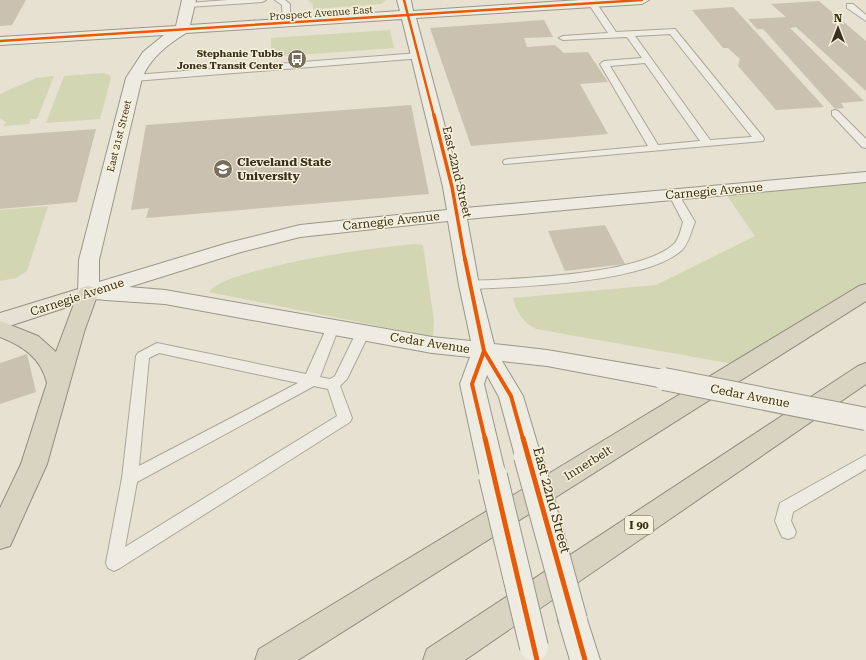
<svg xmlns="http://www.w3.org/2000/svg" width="866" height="660" font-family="'Roboto Serif',serif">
<rect width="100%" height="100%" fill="#e6e1d0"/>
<g fill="#d2d6b3">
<path d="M 308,0 L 386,0 L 381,4 L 313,9 L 313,4 Z"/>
<path d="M 390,30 L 394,48 L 271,57 L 271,38 Z"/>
<path d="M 103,73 L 109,75 L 111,78 L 100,119 L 46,123 L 64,76 Z"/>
<path d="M 54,76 L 37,119 L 31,119 L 29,124 L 3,126 L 6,122 L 0,118 L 0,94 L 36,78 Z"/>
<path d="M 866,177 L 866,291 L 745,366 L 536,329 C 523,322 516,312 513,298 L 656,285 L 755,236 L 723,190 Z"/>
<path d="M 48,206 L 27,271 L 16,278 L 0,281 L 0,210 Z"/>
<path d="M 414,244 L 423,245 L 434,321 L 433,337 L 209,292 C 218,281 239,276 252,272 C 306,257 359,250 414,244 Z"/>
</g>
<g fill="#cac1b1">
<path d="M 0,0 L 26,0 L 12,25 L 0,26 Z"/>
<path d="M 819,1 L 866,41 L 866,91 L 796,27 L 790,28 L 864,101 L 841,103 L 844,108 L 835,109 L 763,29 L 757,29 L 748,19 L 786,17 L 771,4 Z"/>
<path d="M 733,7 L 824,107 L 776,110 L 738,66 L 740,59 L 728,48 L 723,48 L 692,10 Z"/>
<path d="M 544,20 L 553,37 L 524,38 L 527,47 L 555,45 L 564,53 L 588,52 L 608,82 L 580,84 L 608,134 L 471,146 L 430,28 Z"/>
<path d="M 411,105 L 429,194 L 146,218 L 149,208 L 131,210 L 146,125 Z"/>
<path d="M 96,129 L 77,202 L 0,209 L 0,136 Z"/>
<path d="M 605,225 L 625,264 L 565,271 L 548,231 Z"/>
<path d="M 27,354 L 36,392 L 0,404 L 0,363 Z"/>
</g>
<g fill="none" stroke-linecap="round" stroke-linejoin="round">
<g stroke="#aca699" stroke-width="2">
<g id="lane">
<path d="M 228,0 L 266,0 L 262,2 L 188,7 L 184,5 L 188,3 Z"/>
<path d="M 275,0 L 285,0 L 290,4 L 290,25 L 283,23 L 282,5 Z"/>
<path d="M 589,1 L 595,1 L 616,32 L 675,29 L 763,137 L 764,139 L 763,141 L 504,164 L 503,162 L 504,160 L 508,159 L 648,146 L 600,64 L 604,61 L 642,58 L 627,37 L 563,40 L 559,38 L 563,36 L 608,33 L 588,3 ZM 670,34 L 752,137 L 710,140 L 635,36 ZM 645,63 L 700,141 L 658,145 L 610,66 Z"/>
<path d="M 847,4 L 853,4 L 866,15 L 866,21 L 847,8 Z"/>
<path d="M 419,53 L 422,54 L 422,58 L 134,81 L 130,78 L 134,75 Z"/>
<path d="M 835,110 L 838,111 L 866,139 L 866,148 L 862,147 L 832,115 L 832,111 Z"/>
<path d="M 674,192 L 679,195 L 695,222 C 691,231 689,243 682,250 C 646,283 519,287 469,289 L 465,288 L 463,285 L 465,282 L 469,281 C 515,279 641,275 674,244 C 679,239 681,229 683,222 L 669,195 Z"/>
<path d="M 333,322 L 338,324 L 339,327 L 320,377 L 330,379 L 335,376 L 358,329 L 368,329 L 370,332 L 347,379 L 340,386 L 352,418 L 350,422 L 120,568 L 114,571 L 108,568 L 106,563 L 122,478 L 136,356 L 138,353 L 157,343 L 306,374 L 327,327 L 328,324 ZM 159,353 L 298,383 L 139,466 L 149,358 ZM 314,386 L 328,389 L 337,416 L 125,547 L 137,482 Z"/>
<path d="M 866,455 L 866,469 L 793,512 L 791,521 L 796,532 L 794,537 L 788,539 L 782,537 L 775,521 L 780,503 Z"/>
</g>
</g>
<g stroke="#9b9689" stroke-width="2">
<g id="secondary">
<path d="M 182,0 L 196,0 L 190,25 L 400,11 L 397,0 L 411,0 L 413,11 L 580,0 L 649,0 L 642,4 L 416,18 L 461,187 L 465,208 L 866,172 L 866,182 L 467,219 L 479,285 L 494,344 L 547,350 L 664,370 L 672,373 L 676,379 L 672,385 L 664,388 L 547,366 L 502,361 L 523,396 L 541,456 L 537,463 L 528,466 L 519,463 L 515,456 L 499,397 L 487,375 L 484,384 L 506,476 L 502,484 L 493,487 L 484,484 L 480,476 L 460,384 L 470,357 L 432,353 L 165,304 L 105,300 C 96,298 90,301 81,298 L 78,293 L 79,260 L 126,78 L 143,52 L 164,35 L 0,45 L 0,37 L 176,26 ZM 402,19 L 443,187 L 447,210 L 300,225 L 228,243 L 99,282 L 99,260 L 142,78 C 151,57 167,45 186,33 ZM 448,221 L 459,285 L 471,341 L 432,337 L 165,290 L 129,287 L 241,252 L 300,237 Z"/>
<path d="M 573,606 L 584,610 L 600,660 L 570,660 L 558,620 L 562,610 Z"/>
</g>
</g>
<g stroke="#918c80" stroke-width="2">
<path id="primary" d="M 88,286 L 95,288 L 98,293 L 95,298 L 0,329 L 0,313 Z"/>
</g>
<g stroke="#918c80" stroke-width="2">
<g id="highway">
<path d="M 866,284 L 866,301 L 298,660 L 255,660 L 259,649 L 859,286 Z"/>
<path d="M 88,286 L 95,288 L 98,293 L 84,332 L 47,464 L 10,546 L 0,549 L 0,508 L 21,464 L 47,383 C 41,358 23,346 0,337 L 0,321 L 38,336 L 56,352 L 78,293 L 81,288 Z"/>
<path d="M 866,363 L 866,384 L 465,660 L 423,660 L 427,649 L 858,366 Z"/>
</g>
</g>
<use href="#lane" fill="#eeece2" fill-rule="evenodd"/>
<use href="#secondary" fill="#eeece2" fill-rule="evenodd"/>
<use href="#primary" fill="#e5e2d3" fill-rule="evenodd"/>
<use href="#highway" fill="#d9d3c1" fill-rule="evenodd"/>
<g stroke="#9b9689" stroke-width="24" stroke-linecap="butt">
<path id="secondary-bridge-far1" d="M 664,379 L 866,419"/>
</g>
<g stroke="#9b9689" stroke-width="30" stroke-linecap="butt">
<g id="secondary-bridge">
<path d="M 528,456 L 573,620"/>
<path d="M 493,476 L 534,647"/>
</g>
</g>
<use href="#secondary-bridge-far1" stroke="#eeece2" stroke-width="22"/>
<use href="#secondary-bridge" stroke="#eeece2" stroke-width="28"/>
<g stroke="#f6f1d8" stroke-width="4">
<g id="cycleway-far3">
<path d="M 404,0 L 434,116"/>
<path d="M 0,41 L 642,0"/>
</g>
</g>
<g stroke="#f6f1d8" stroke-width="5.5">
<path id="cycleway-far2" d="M 434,115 L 452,187 L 465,260"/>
</g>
<g stroke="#f6f1d8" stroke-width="6">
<g id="cycleway-far1">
<path d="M 465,259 L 484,351 L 511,396 L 523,439"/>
<path d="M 484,351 L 472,384 L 485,439"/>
</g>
</g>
<g stroke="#f6f1d8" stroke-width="8">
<g id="cycleway">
<path d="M 485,438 L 537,660"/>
<path d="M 523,438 L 585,660"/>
</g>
</g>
<use href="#cycleway-far3" stroke="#e8590c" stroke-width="2.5"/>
<use href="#cycleway-far2" stroke="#e8590c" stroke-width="3.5"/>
<use href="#cycleway-far1" stroke="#e8590c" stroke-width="4"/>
<use href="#cycleway" stroke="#e8590c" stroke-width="5"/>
</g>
<defs>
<g id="bus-disc" transform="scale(1)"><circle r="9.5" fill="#776e5e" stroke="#f6f1d8"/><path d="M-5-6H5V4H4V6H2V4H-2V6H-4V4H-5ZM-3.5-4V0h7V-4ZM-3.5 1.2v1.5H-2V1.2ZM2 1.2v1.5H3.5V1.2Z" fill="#fff"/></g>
<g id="university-disc" transform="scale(1)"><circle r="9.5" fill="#776e5e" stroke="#f6f1d8"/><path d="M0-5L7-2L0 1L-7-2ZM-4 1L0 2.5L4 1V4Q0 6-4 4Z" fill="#fff"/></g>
</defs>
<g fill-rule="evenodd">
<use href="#bus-disc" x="297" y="59"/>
<use href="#university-disc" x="223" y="169"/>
</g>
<g text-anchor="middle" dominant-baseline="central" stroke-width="3" stroke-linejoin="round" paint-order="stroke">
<g font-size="10" fill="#3b3020" stroke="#f6f1d8">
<text transform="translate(321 13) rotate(-4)">Prospect Avenue East</text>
<text transform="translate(119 136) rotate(-76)">East 21st Street</text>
</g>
<g font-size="10" font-weight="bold" fill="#3b3020" stroke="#f6f1d8" text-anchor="end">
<text x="283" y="53">Stephanie Tubbs<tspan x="283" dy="12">Jones Transit Center</tspan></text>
</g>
<rect fill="#f6f1d8" stroke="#736a57" stroke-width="1" x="625" y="516" width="28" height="18" rx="3"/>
<g font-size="11" font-weight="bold" fill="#3b3020">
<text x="639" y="525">I 90</text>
</g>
<g font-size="12" font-weight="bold" fill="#3b3020" stroke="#f6f1d8" text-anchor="start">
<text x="237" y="162">Cleveland State<tspan x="237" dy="14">University</tspan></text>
</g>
<g font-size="12" fill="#3b3020" stroke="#f6f1d8">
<text transform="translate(457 172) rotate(77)">East 22nd Street</text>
<text transform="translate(714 191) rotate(-5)">Carnegie Avenue</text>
<text transform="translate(391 221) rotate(-6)">Carnegie Avenue</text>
<text transform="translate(77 297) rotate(-18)">Carnegie Avenue</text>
<text transform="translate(430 343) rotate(9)">Cedar Avenue</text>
<text transform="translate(750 396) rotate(11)">Cedar Avenue</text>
<text transform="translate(588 463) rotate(-32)">Innerbelt</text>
</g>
<g font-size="14" fill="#3b3020" stroke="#f6f1d8">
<text transform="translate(552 500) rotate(75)">East 22nd Street</text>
</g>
</g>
<g transform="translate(838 28)" stroke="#f6f1d8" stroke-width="3" paint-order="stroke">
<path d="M0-3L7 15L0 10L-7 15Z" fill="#3b3020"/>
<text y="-6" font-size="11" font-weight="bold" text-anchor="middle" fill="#3b3020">N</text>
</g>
</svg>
